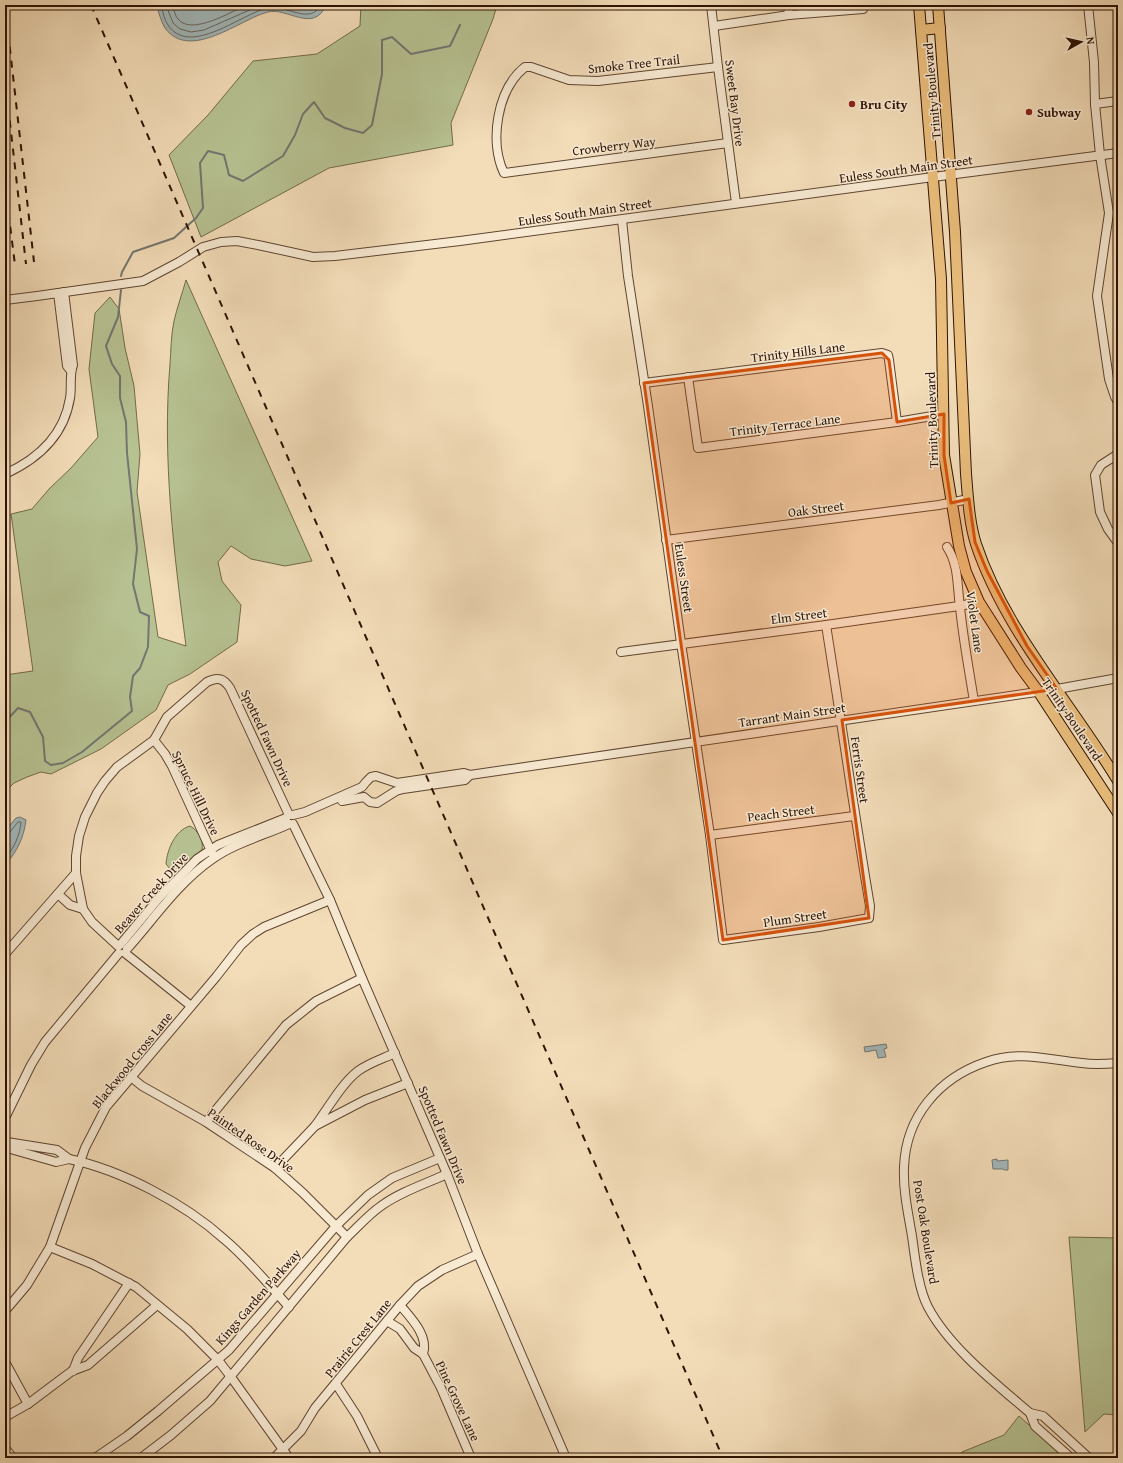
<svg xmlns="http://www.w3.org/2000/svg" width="1123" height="1463" font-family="'Gentium Book Plus',serif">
<rect width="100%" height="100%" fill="#f3ddb9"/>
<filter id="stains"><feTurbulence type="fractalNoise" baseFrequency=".005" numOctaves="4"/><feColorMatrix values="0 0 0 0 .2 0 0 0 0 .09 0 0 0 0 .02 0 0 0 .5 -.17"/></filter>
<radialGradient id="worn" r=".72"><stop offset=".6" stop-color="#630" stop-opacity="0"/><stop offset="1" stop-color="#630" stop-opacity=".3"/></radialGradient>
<g fill="#b7c292" stroke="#726a4a">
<path d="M 361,5 L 497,5 L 493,19 L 451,123 L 453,145 L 329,168 L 201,237 L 169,155 L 208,115 L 253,61 L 317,54 L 360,26 Z"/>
<path d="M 186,280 L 312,561 L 285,566 L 251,559 L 231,546 L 218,562 L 222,581 L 241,605 L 237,642 L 190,674 L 168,685 L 156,710 L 101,749 L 51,774 L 41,772 L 27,777 L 14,783 L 5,792 L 5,675 L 33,671 L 11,514 L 32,509 L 49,489 L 71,468 L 98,437 L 89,369 L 95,313 L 110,297 L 119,309 L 125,348 L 134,386 L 140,454 L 137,492 L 158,637 L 186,646 C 174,553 162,459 170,364 C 171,350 171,335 174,321 C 177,308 182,294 186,280 Z"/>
<path d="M 190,826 C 198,830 204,841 202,850 L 182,868 L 177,871 L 172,871 L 166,864 C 167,850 175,830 190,826 Z"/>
<path d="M 1069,1237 L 1118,1238 L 1118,1415 L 1104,1414 L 1085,1432 Z"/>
<path d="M 1019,1416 L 1066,1458 L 957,1458 L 962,1452 L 1004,1435 Z"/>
</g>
<g fill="#a1b8bb" stroke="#737671">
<path d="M 156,5 L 326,5 C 314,34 287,7 268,12 C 240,19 190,62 165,28 C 161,22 159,12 156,5 Z"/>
<path d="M 20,817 L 26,820 C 24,837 17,852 5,865 L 5,831 L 16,818 Z"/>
<path d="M 886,1044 L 887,1048 L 884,1049 L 886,1057 L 878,1058 L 876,1050 L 865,1052 L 864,1047 Z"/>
<path d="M 997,1159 L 997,1161 L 1008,1160 L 1008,1170 L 1004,1170 L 1003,1169 L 993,1169 L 992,1160 Z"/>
</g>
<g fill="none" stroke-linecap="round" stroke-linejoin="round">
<g stroke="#68655e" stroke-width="1">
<path d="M 161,5 C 163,11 164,20 168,25 C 190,58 242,13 268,8 C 286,4 310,26 321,5"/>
<path d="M 166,5 L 173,23 L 180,29 L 191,32 L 204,30 L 261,5"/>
<path d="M 172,5 C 174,9 175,16 178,19 C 191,36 231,12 246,5"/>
<path d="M 5,834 L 10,832 L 18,822 L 21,822 C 20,835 14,848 5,859"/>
</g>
<g stroke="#737671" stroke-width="2">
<path d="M 121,276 L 122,272 L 133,252 L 174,238 L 196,218 L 203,208 L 200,163 L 208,151 L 224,155 L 229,175 L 243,181 L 283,156 L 295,135 L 303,114 L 314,102 L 325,118 L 345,128 L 363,133 L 372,125 L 382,74 L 382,40 L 392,37 L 411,54 L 450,46 L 460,25"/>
<path d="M 5,722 L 18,708 L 30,712 L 43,737 L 45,761 L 51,765 L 63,763 L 82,752 L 132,711 L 130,697 L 133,676 L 140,668 L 148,647 L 149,616 L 140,612 L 133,584 L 137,549 L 127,453 L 126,422 L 120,398 L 120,376 L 112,364 L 106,346 L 118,317 L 121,290"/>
</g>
<g stroke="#5f4530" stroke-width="10">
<g id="minor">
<path d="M 711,5 L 718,67 L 736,203"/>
<path d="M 788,5 L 789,15"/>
<path d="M 1088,5 L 1094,62 L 1095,104 L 1100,155 L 1109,213 L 1097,296 L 1109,379 L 1115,397 L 1118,402"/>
<path d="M 714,26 L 789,15 L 863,9 L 863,5"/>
<path d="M 718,67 L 598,81 L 569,80 L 531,67 L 525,67 C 497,89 489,142 504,173 L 728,143"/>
<path d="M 1095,104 L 1118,101"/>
<path d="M 622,220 L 628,276 L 648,406 L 681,643 L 710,835 L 723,940 L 819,927 L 869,918 L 870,906 C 854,812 841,719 826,625"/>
<path d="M 58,293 L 67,366 L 71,371"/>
<path d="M 5,300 L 37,296 L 143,281 L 179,262 L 203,247 L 221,242 L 237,241 L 258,245 L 313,257 L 335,256 L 460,241 L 933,177 L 1118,153"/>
<path d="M 688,377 L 698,448 L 897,422 L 944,414"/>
<path d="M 644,383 L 882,353 L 888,355 L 889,360 L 897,422"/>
<path d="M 1118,454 L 1101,465 L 1095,475 L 1100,512 L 1108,529 L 1118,543"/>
<path d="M 5,474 C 38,459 64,436 70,398 C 72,387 69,376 73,365 L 64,292"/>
<path d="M 666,540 L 939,505 L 969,499"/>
<path d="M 947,547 C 959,565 957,586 960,607 C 963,638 969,670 974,701"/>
<path d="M 621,652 L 826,625 L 959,606 L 979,602"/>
<path d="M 154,740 L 165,754 L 172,766 L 212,853"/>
<path d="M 342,801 L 364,797 L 370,802 L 377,803 L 396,791 L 403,789 L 465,780 L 470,775"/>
<path d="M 293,815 L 305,812 L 362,787 L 366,782 L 371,777 L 376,776 L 397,783 L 464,773 L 470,775 L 1057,689 L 1118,678"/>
<path d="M 293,824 L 330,900 L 362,978 L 447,1174 L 478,1254 L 566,1458"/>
<path d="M 710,835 L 854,816"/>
<path d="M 58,894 L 70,905 L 83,909"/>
<path d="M 120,945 L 159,898 L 197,859 L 218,845 L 286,818"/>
<path d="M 118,946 L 92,922 L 83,909 L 76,873 L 76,856 L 79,836 L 85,817 L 97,793 L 105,781 L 117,767 L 154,740 L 167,717 L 207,682 C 218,676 224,679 230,688 L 289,815"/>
<path d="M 127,949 C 154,919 177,884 211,860 C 234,843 263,836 289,824"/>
<path d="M 125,953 L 191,1006"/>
<path d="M 5,954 L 76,873"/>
<path d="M 395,1053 C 382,1059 369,1063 358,1071 C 342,1083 327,1110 315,1126 L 365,1100 L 408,1083"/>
<path d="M 131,1077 L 142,1086 L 206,1122 L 275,1168 L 303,1193 L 347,1237"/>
<path d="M 5,1118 L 31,1065 L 45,1042 L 119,953"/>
<path d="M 206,1122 L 286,1025 L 316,1001 L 362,978"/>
<path d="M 7,1148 L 56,1162 L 69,1159 L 57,1150 L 7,1142"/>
<path d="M 69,1159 C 121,1170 184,1203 224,1239 C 248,1259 268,1284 289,1307"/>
<path d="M 275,1168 L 315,1126"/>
<path d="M 50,1247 L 92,1264 L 136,1287 L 187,1329 L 218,1360 L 231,1377 L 289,1458"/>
<path d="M 400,1305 C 411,1318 429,1336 423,1354"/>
<path d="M 5,1311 L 27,1285 L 50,1247 L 85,1148 L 106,1107 L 216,977 L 241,945 L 253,934 L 264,927 L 330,900"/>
<path d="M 387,1321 L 400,1329 L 414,1348 L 423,1354 L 441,1388 L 471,1458"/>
<path d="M 5,1362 L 28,1404"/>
<path d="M 73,1371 L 78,1358 L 129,1283"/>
<path d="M 336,1384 L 357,1416 L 378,1458"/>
<path d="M 1030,1413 L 1035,1426 L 1071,1458"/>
<path d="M 5,1417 L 28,1404 L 72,1371 L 88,1365 L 157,1305"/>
<path d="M 5,1448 L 13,1458"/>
<path d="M 95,1458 L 127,1436 L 158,1411 L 229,1350 L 336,1226 L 368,1195 L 392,1178 L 440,1158"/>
<path d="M 141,1458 L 171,1435 L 210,1401 L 347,1237 C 358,1227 368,1215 381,1206 C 400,1192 425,1184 447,1174"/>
<path d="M 274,1458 L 301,1431 L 315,1408 L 400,1305 L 418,1286 L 442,1270 L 478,1254"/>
<path d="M 1089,1458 L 1043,1416 L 1030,1413 C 996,1384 949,1347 928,1307 C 918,1288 915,1257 912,1236 C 908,1213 903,1190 904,1167 C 906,1116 939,1078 986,1062 C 1019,1050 1049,1060 1082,1063 C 1094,1065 1106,1064 1118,1063"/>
</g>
</g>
<g stroke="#2e1202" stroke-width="12">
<g id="major">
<path d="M 919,5 L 941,279 L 944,455 L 959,546 L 966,572 L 979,602 L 1021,668 L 1038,691 L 1118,813"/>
<path d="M 938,5 L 955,232 L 966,474 C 968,497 969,522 976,544 C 1005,631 1071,703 1118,781"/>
<path d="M 921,30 L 940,28"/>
</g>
</g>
<use href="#minor" stroke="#f7e9d2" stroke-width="8"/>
<use href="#major" stroke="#eabe7c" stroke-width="10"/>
<g stroke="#2e1202" stroke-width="2" stroke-dasharray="7 7" stroke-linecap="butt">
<path d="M 5,5 L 34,262"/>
<path d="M 91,5 L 723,1458"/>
<path d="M 5,79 L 26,264"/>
<path d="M 5,185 L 15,265"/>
</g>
</g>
<path fill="#d5520b" fill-opacity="0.2" stroke="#d5520b" stroke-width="3" stroke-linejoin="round" d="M 882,353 L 889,360 L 897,422 L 944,414 L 944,455 L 951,503 L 969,499 L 975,542 L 987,571 L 1027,646 L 1057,689 L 842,720 L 869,918 L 723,940 L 644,383 Z"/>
<g fill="#8f2418" stroke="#f7e9d2" stroke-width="1.5">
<circle cx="852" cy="104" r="4"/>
<circle cx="1029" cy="112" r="4"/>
</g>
<g text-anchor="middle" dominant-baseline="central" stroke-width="3" stroke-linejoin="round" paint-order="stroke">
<g font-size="13" fill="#2e1202" stroke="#f7e9d2">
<text transform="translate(634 64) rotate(-6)">Smoke Tree Trail</text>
<text transform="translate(932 91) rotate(-95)">Trinity Boulevard</text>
<text transform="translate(735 103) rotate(83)">Sweet Bay Drive</text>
<text transform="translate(614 146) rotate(-7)">Crowberry Way</text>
<text transform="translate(906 169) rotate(-8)">Euless South Main Street</text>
<text transform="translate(585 212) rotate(-8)">Euless South Main Street</text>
<text transform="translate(798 352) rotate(-7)">Trinity Hills Lane</text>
<text transform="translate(932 420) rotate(-92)">Trinity Boulevard</text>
<text transform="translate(785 425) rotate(-7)">Trinity Terrace Lane</text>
<text transform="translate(816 509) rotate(-7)">Oak Street</text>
<text transform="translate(684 578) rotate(82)">Euless Street</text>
<text transform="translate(799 616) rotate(-7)">Elm Street</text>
<text transform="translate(975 622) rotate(82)">Violet Lane</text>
<text transform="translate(792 715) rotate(-8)">Tarrant Main Street</text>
<text transform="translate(1072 719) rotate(56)">Trinity Boulevard</text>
<text transform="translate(267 738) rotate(65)">Spotted Fawn Drive</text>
<text transform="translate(860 770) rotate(82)">Ferris Street</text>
<text transform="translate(196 793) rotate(64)">Spruce Hill Drive</text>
<text transform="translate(781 813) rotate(-7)">Peach Street</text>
<text transform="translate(151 893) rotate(-48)">Beaver Creek Drive</text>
<text transform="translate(795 918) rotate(-8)">Plum Street</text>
<text transform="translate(132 1060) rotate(-51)">Blackwood Cross Lane</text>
<text transform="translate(443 1135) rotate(67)">Spotted Fawn Drive</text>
<text transform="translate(251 1140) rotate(35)">Painted Rose Drive</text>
<text transform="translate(926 1232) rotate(81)">Post Oak Boulevard</text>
<text transform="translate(258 1297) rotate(-49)">Kings Garden Parkway</text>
<text transform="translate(358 1338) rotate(-51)">Prairie Crest Lane</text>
<text transform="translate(458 1401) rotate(65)">Pine Grove Lane</text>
</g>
<g font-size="13" font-weight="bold" fill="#2e1202" stroke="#f7e9d2" text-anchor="start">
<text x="860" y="104">Bru City</text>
<text x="1037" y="112">Subway</text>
</g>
</g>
<rect width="1123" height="1463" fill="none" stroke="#f3ddb9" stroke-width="20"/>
<rect x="6" y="6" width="1111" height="1451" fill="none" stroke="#2e1202" stroke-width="2"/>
<rect x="10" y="10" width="1103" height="1443" fill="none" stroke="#2e1202"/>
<g transform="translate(1081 42) rotate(82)" stroke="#f7e9d2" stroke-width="3" paint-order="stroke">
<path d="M0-3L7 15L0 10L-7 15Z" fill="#2e1202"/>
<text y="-6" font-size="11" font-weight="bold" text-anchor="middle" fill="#2e1202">N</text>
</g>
<rect width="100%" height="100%" filter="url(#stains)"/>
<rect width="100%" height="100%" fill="url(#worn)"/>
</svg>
